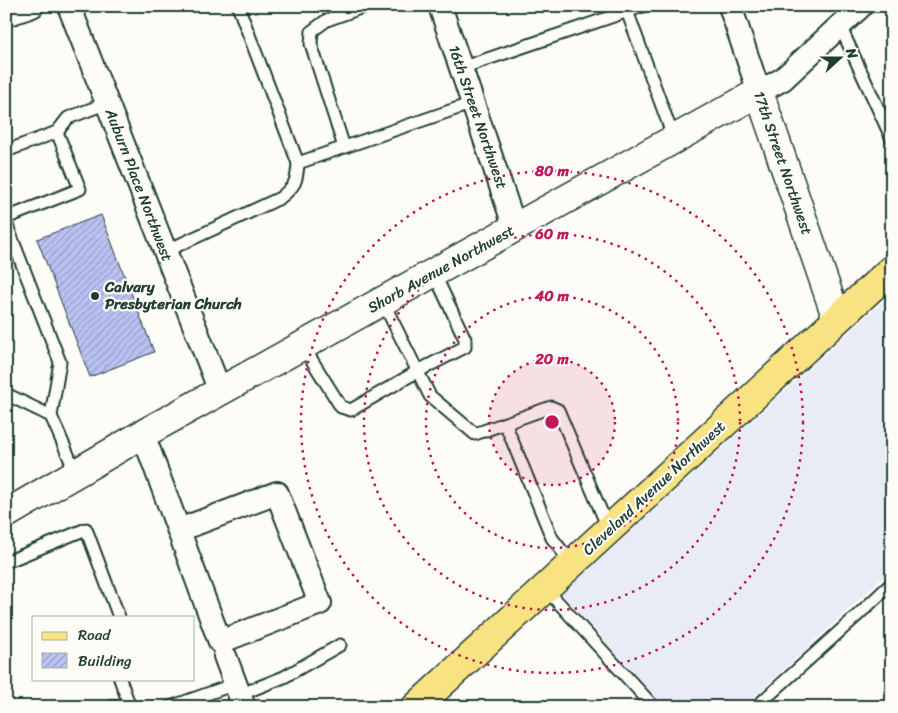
<svg xmlns="http://www.w3.org/2000/svg" width="898" height="713" font-family="Sriracha,sans-serif">
<defs>
<pattern id="building-hatch" width="6" height="6" patternUnits="userSpaceOnUse" patternTransform="scale(1.25)"><rect width="6" height="6" fill="#bbc2f4"/><path d="M-1 1l2-2M0 6l6-6M5 7l2-2" fill="none" stroke="#979fc6"/></pattern>
</defs>
<rect width="100%" height="100%" fill="#fdfcf7"/>
<filter id="ink" filterUnits="userSpaceOnUse"><feTurbulence type="fractalNoise" baseFrequency=".02" numOctaves="2"/><feDisplacementMap in="SourceGraphic" scale="10" xChannelSelector="R" yChannelSelector="G"/><feConvolveMatrix kernelMatrix="1 2 1 2 8 2 1 2 1" color-interpolation-filters="sRGB"/></filter>
<g filter="url(#ink)">
<path fill="#e9ebf6" d="M 892,293 L 892,569 L 743,707 L 665,707 L 562,594 Z"/>
<path fill="url(#building-hatch)" stroke="#1f3d34" d="M 101,215 L 154,352 L 90,377 L 37,239 Z"/>
<g fill="none" stroke-linecap="round" stroke-linejoin="round">
<g stroke="#1f3d34" stroke-width="15">
<g id="lane">
<path d="M 627,11 L 674,139"/>
<path d="M 840,26 L 892,139"/>
<path d="M 461,68 L 643,6"/>
<path d="M 57,132 L 68,118 L 107,103"/>
<path d="M 344,147 L 311,44 L 312,31 L 327,20 L 366,6"/>
<path d="M 6,151 L 57,132 L 80,189 L 6,218"/>
<path d="M 298,163 L 473,103"/>
<path d="M 6,223 L 60,362 L 51,416 L 76,473"/>
<path d="M 166,251 L 280,198 C 295,186 297,182 298,163 L 238,6"/>
<path d="M 383,302 L 430,396 L 475,434 L 551,407 L 558,410 L 609,530"/>
<path d="M 303,346 L 341,407 L 351,410 L 418,371 L 465,347 L 465,339 L 434,273"/>
<path d="M 6,394 L 51,416"/>
<path d="M 505,423 L 552,538 L 572,564"/>
<path d="M 11,560 L 86,529 L 119,617"/>
<path d="M 545,588 L 654,707"/>
<path d="M 120,679 L 130,707"/>
<path d="M 239,695 L 284,677 L 340,645"/>
<path d="M 111,707 L 114,706 L 117,707"/>
<path d="M 170,707 L 235,684"/>
<path d="M 756,707 L 860,613 L 892,583"/>
</g>
</g>
<g stroke="#1f3d34" stroke-width="26">
<g id="street">
<path d="M 69,6 L 220,391"/>
<path d="M 440,6 L 515,228"/>
<path d="M 730,6 L 759,92 L 783,79 L 861,6"/>
<path d="M 6,15 L 32,6"/>
<path d="M 143,434 L 220,642 L 320,603 L 277,493 L 179,530"/>
<path d="M 225,656 L 244,707"/>
</g>
</g>
<g stroke="#1f3d34" stroke-width="31">
<path id="secondary" d="M 6,514 L 143,434 L 759,92 L 837,319"/>
</g>
<g stroke="#1f3d34" stroke-width="31">
<path id="primary" d="M 416,707 L 892,269"/>
</g>
<use href="#lane" stroke="#fdfcf7" stroke-width="11"/>
<use href="#street" stroke="#fdfcf7" stroke-width="22"/>
<use href="#secondary" stroke="#fdfcf7" stroke-width="28"/>
<use href="#primary" stroke="#f8e281" stroke-width="28"/>
</g>
</g>
<circle cx="552" cy="422" r="63" fill="#c2185b" fill-opacity=".12"/>
<g fill="none" stroke="#c2185b" stroke-width="2.5" stroke-dasharray="2.5 5">
<circle cx="552" cy="422" r="63"/>
<circle cx="552" cy="422" r="126"/>
<circle cx="552" cy="422" r="188"/>
<circle cx="552" cy="422" r="251"/>
</g>
<circle fill="#1f3d34" stroke="#fdfcf7" stroke-width="2" cx="95" cy="296" r="5"/>
<g text-anchor="middle" dominant-baseline="central" stroke-width="4.5" stroke-linejoin="round" paint-order="stroke">
<g font-size="15" fill="#1f3d34" stroke="#fdfcf7">
<text transform="translate(478 117) rotate(71)">16th Street Northwest</text>
<text transform="translate(783 163) rotate(71)">17th Street Northwest</text>
<text transform="translate(139 185) rotate(69)">Auburn Place Northwest</text>
<text transform="translate(441 269) rotate(-29)">Shorb Avenue Northwest</text>
<text transform="translate(654 488) rotate(-43)">Cleveland Avenue Northwest</text>
</g>
<g font-size="15" font-weight="bold" fill="#1f3d34" stroke="#fdfcf7" text-anchor="start">
<text x="105" y="287">Calvary<tspan x="105" dy="17">Presbyterian Church</tspan></text>
</g>
</g>
<circle cx="552" cy="422" r="8" fill="#c2185b" stroke="#fdfcf7" stroke-width="2.5"/>
<g font-size="15" text-anchor="middle" font-weight="bold" fill="#c2185b" stroke="#fdfcf7" stroke-width="4.5" stroke-linejoin="round" paint-order="stroke">
<text x="552" y="176">80 m</text>
<text x="552" y="239">60 m</text>
<text x="552" y="301">40 m</text>
<text x="552" y="364">20 m</text>
</g>
<rect width="898" height="713" fill="none" stroke="#fdfcf7" stroke-width="25"/>
<rect x="12" y="12" width="873" height="688" fill="none" stroke="#1f3d34" stroke-width="2" filter="url(#ink)"/>
<rect x="32" y="616" width="162" height="65" fill="#fdfcf7" stroke="#a4b0a9"/>
<rect x="42" y="632" width="25" height="8" fill="#f8e281" stroke="#a4b0a9"/>
<text x="78" y="640" font-size="15" fill="#1f3d34">Road</text>
<rect x="42" y="653" width="25" height="15" fill="url(#building-hatch)" stroke="#a4b0a9"/>
<text x="78" y="666" font-size="15" fill="#1f3d34">Building</text>
<g transform="translate(840 58) rotate(69)" stroke="#fdfcf7" stroke-width="4" paint-order="stroke">
<path d="M0-4L9 19L0 12L-9 19Z" fill="#1f3d34"/>
<text y="-8" font-size="14" font-weight="bold" text-anchor="middle" fill="#1f3d34">N</text>
</g>
</svg>
